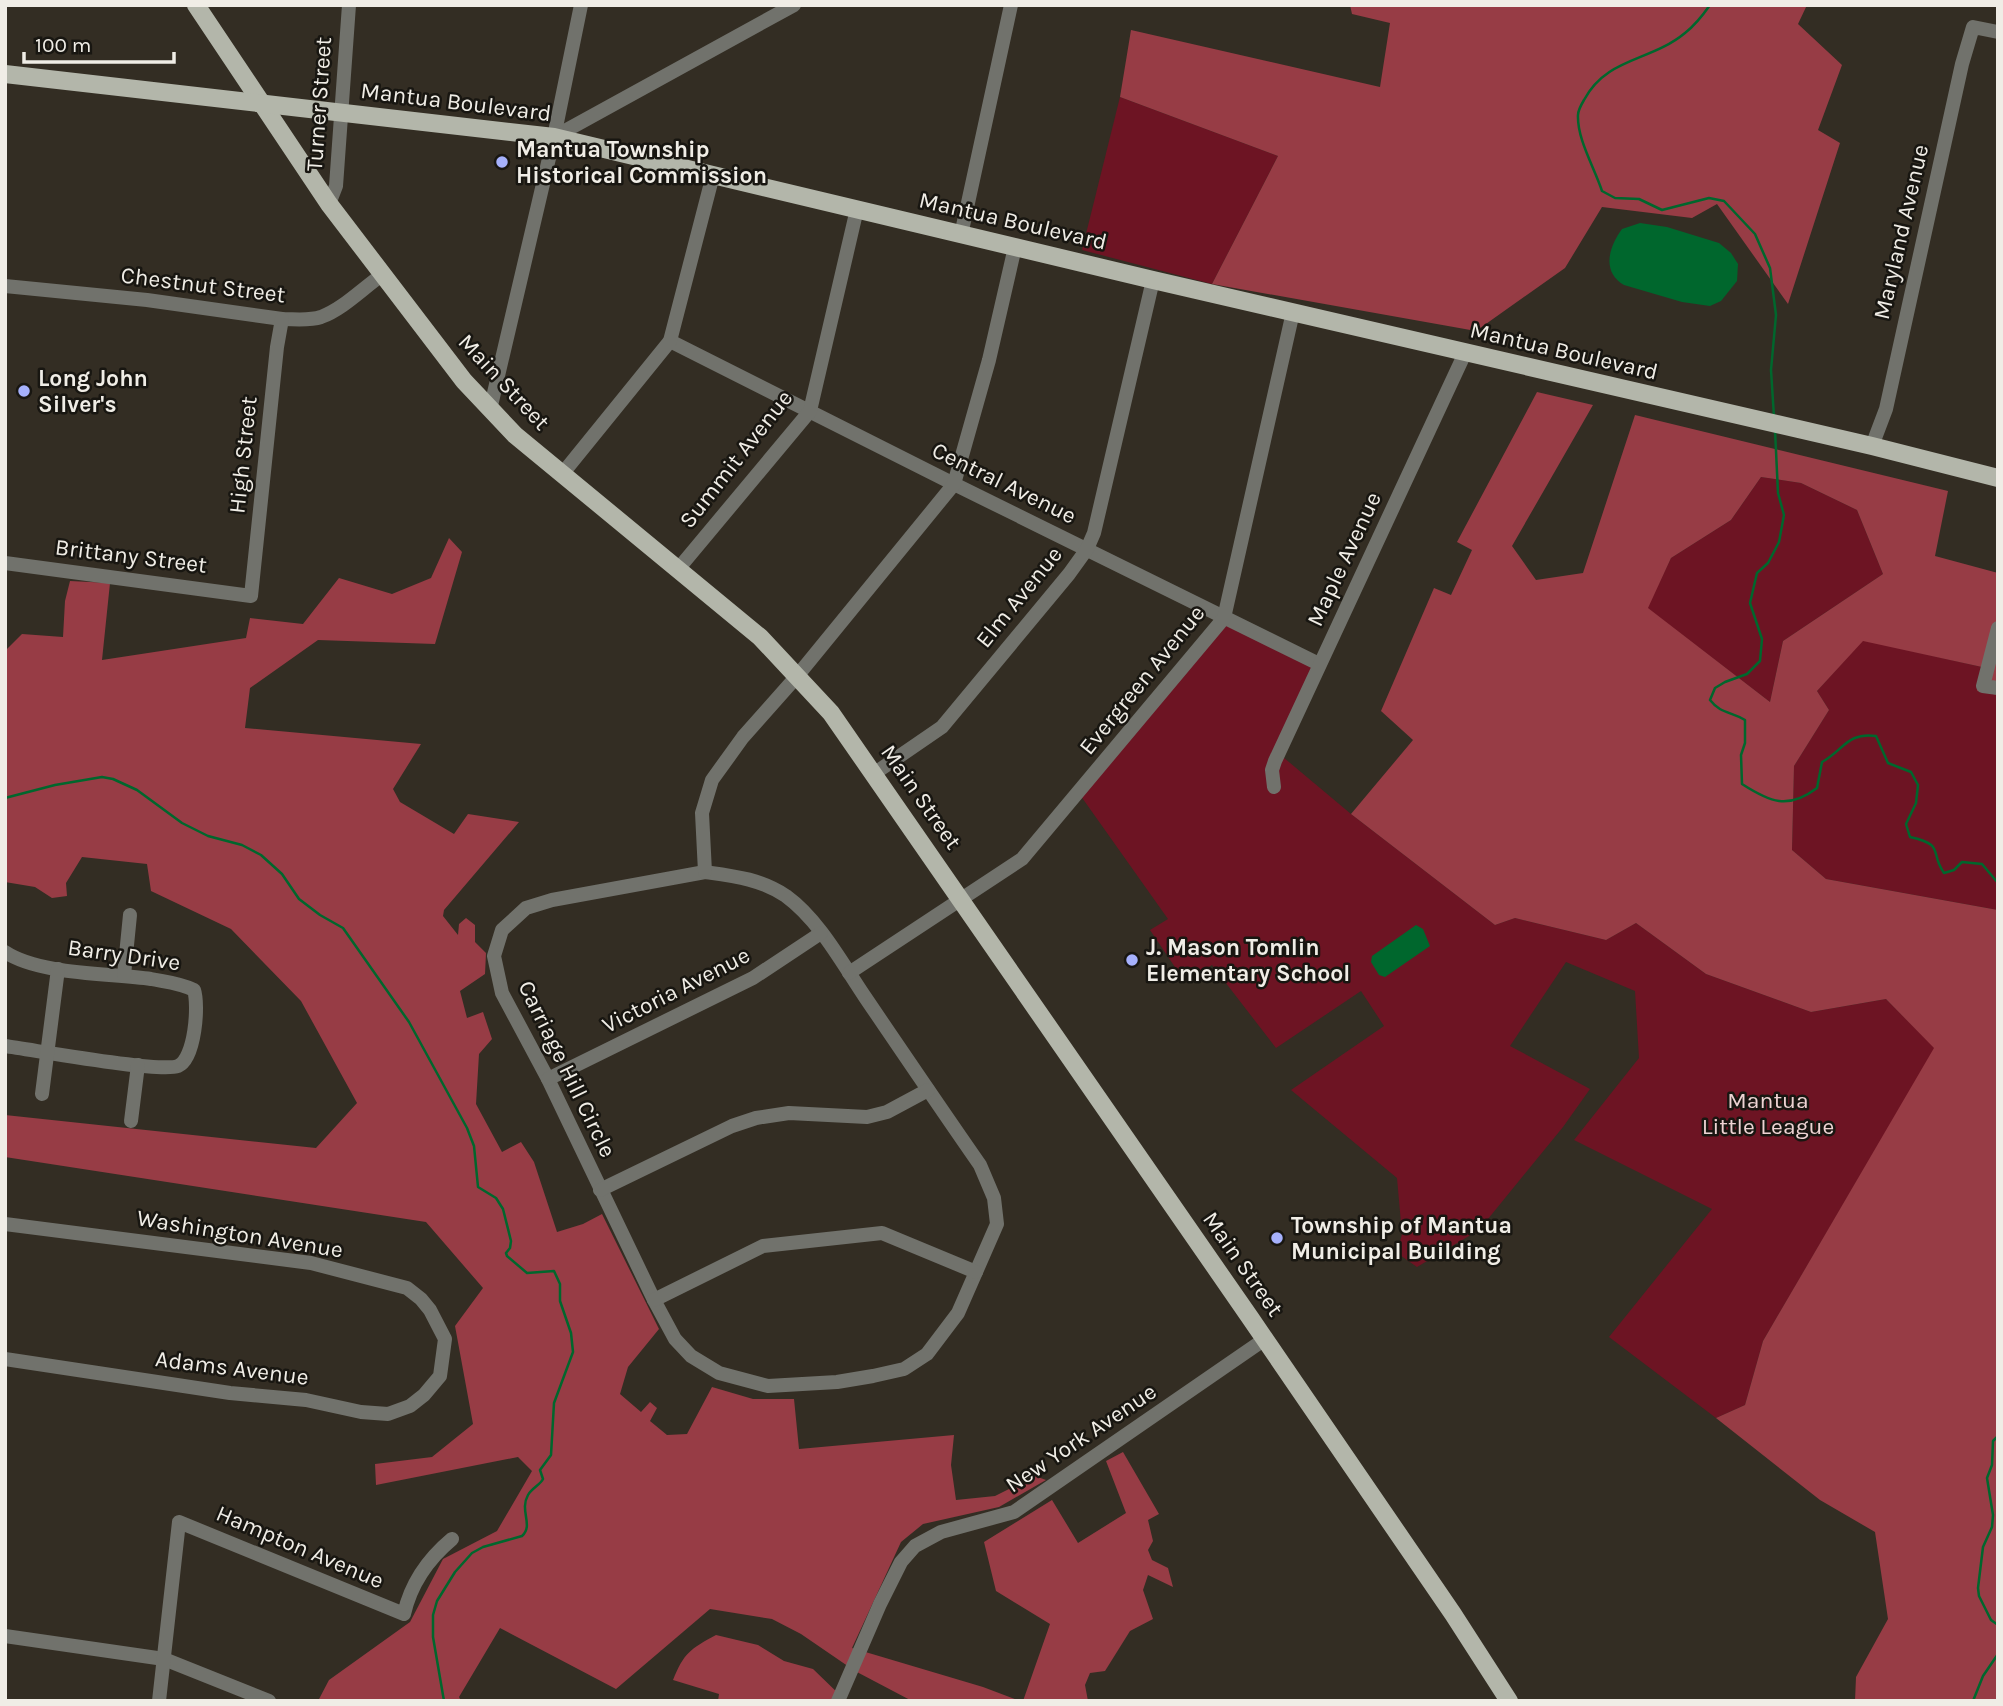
<svg xmlns="http://www.w3.org/2000/svg" width="2003" height="1706" font-family="Karla,sans-serif">
<rect width="100%" height="100%" fill="#332d23"/>
<g fill="#6d1423">
<path d="M 1120,97 L 1278,156 L 1212,284 L 1082,250 Z"/>
<path d="M 1761,477 L 1801,483 L 1857,510 L 1883,574 L 1783,641 L 1770,702 L 1647,608 L 1671,558 L 1731,520 Z"/>
<path d="M 1220,613 L 1315,663 L 1277,752 L 1351,814 L 1495,925 L 1515,918 L 1606,940 L 1636,923 L 1706,974 L 1811,1012 L 1886,999 L 1935,1048 L 1763,1341 L 1745,1405 L 1716,1418 L 1609,1337 L 1712,1209 L 1574,1140 L 1639,1058 L 1635,991 L 1566,962 L 1510,1046 L 1590,1089 L 1563,1127 L 1479,1230 L 1417,1267 L 1397,1253 L 1402,1234 L 1397,1178 L 1291,1090 L 1384,1026 L 1361,991 L 1276,1048 L 1212,965 L 1185,982 L 1150,930 L 1168,919 L 1078,792 Z"/>
<path d="M 1863,640 L 1982,667 L 1977,691 L 1998,695 L 1998,910 L 1826,879 L 1792,850 L 1794,766 L 1829,710 L 1817,691 Z"/>
</g>
<g fill="#973c45" fill-rule="evenodd">
<path d="M 1350,5 L 1807,5 L 1798,24 L 1842,65 L 1818,130 L 1840,143 L 1788,304 L 1717,204 L 1692,218 L 1602,207 L 1565,268 L 1476,331 L 1212,284 L 1278,156 L 1120,97 L 1131,30 L 1380,87 L 1390,23 L 1352,14 Z"/>
<path d="M 1537,392 L 1593,405 L 1512,546 L 1536,580 L 1583,573 L 1635,415 L 1948,491 L 1935,556 L 1998,573 L 1998,695 L 1977,691 L 1982,667 L 1863,641 L 1817,691 L 1829,710 L 1794,766 L 1792,850 L 1826,879 L 1998,910 L 1998,1701 L 1855,1701 L 1856,1677 L 1888,1619 L 1875,1532 L 1820,1500 L 1716,1418 L 1745,1405 L 1763,1341 L 1934,1048 L 1886,999 L 1811,1012 L 1706,974 L 1636,923 L 1606,940 L 1515,918 L 1495,925 L 1351,814 L 1413,740 L 1381,711 L 1434,588 L 1451,595 L 1472,550 L 1457,542 ZM 1761,477 L 1801,483 L 1857,510 L 1883,574 L 1783,641 L 1770,702 L 1648,608 L 1671,558 L 1731,520 Z"/>
<path d="M 449,538 L 462,552 L 435,644 L 318,640 L 250,688 L 245,728 L 421,744 L 393,789 L 400,802 L 454,834 L 468,814 L 519,822 L 444,910 L 443,916 L 458,935 L 459,924 L 466,918 L 475,925 L 475,942 L 486,953 L 485,974 L 460,991 L 467,1018 L 483,1012 L 492,1039 L 479,1054 L 476,1104 L 502,1152 L 521,1142 L 534,1162 L 557,1232 L 583,1224 L 602,1214 L 659,1329 L 628,1367 L 620,1394 L 641,1412 L 650,1402 L 657,1408 L 650,1421 L 667,1435 L 687,1434 L 712,1387 L 753,1399 L 794,1399 L 799,1449 L 954,1435 L 951,1465 L 956,1500 L 995,1496 L 1035,1476 L 1046,1480 L 999,1507 L 923,1524 L 901,1542 L 852,1648 L 983,1687 L 1020,1701 L 912,1701 L 855,1671 L 801,1634 L 772,1619 L 710,1609 L 616,1689 L 500,1628 L 459,1697 L 461,1701 L 318,1701 L 329,1680 L 410,1622 L 443,1559 L 497,1531 L 532,1471 L 518,1457 L 376,1485 L 375,1464 L 432,1457 L 473,1424 L 455,1326 L 483,1288 L 426,1222 L 5,1157 L 5,1115 L 316,1148 L 357,1103 L 301,1001 L 231,929 L 151,891 L 147,864 L 82,857 L 66,883 L 67,896 L 52,898 L 35,887 L 5,882 L 5,651 L 22,634 L 63,637 L 65,601 L 70,581 L 110,583 L 102,660 L 246,638 L 250,618 L 303,624 L 339,578 L 392,594 L 431,578 Z"/>
<path d="M 1123,1452 L 1159,1514 L 1148,1520 L 1153,1541 L 1148,1550 L 1152,1560 L 1168,1568 L 1173,1587 L 1148,1575 L 1143,1590 L 1153,1619 L 1130,1631 L 1105,1671 L 1090,1673 L 1085,1685 L 1088,1701 L 1023,1701 L 1050,1624 L 996,1591 L 984,1542 L 1052,1500 L 1078,1543 L 1126,1513 L 1106,1461 Z"/>
<path d="M 716,1635 L 758,1645 L 784,1661 L 813,1669 L 843,1698 L 842,1701 L 718,1701 L 719,1694 L 673,1680 C 684,1653 690,1649 716,1635 Z"/>
</g>
<g fill="#00672d">
<path d="M 1640,223 L 1667,227 L 1719,243 L 1731,253 L 1738,264 L 1737,281 L 1721,301 L 1710,306 L 1682,302 L 1624,285 C 1602,272 1608,248 1622,229 Z"/>
<path d="M 1416,925 L 1423,929 L 1430,946 L 1385,977 L 1379,975 L 1371,962 L 1372,956 Z"/>
</g>
<g fill="none" stroke-linecap="round" stroke-linejoin="round">
<g stroke="#00672d" stroke-width="2.5">
<path d="M 1710,5 C 1703,15 1694,26 1685,33 C 1650,62 1607,57 1584,100 C 1581,105 1578,110 1578,115 C 1577,139 1594,167 1602,191 L 1615,198 L 1639,199 L 1662,210 L 1709,198 L 1724,201 L 1755,234 L 1770,268 L 1776,315 L 1771,370 L 1774,417"/>
<path d="M 1775,430 L 1778,493 L 1784,515 L 1779,542 L 1768,563 L 1757,573 L 1750,603 L 1762,639 L 1760,661 L 1747,674 L 1725,682 L 1715,688 L 1710,700 C 1721,714 1730,711 1745,720 L 1745,743 L 1741,755 L 1742,784 C 1770,802 1788,810 1817,788 L 1822,762 C 1844,750 1847,732 1876,736 L 1888,763 L 1911,772 L 1918,785 L 1916,803 L 1906,824 L 1910,837 C 1946,845 1929,852 1944,873 L 1954,870 L 1962,862 L 1982,864 L 1998,883"/>
<path d="M 5,798 L 55,785 L 102,777 L 113,779 L 137,790 L 182,823 L 208,836 L 242,845 L 261,855 L 282,874 L 299,899 L 320,915 L 343,928 L 409,1022 L 467,1128 L 474,1146 L 478,1187 L 496,1198 L 503,1209 L 511,1241 L 510,1248 L 506,1253 L 507,1256 L 527,1273 L 554,1271 L 560,1284 L 560,1301 L 571,1333 L 573,1352 L 554,1403 L 551,1455 L 540,1470 L 543,1479 C 540,1485 532,1488 528,1495 C 519,1511 534,1525 522,1536 L 483,1547 L 472,1553 L 455,1572 L 437,1601 L 433,1615 L 433,1637 L 444,1701"/>
<path d="M 1998,1436 L 1993,1441 L 1992,1465 L 1987,1478 L 1993,1515 L 1992,1527 L 1983,1547 L 1978,1588 L 1979,1596 L 1991,1620 L 1998,1625"/>
<path d="M 1973,1701 L 1983,1676 L 1998,1654"/>
</g>
<g stroke="#71726c" stroke-width="14">
<path d="M 554,137 L 794,5"/>
<path d="M 329,204 L 336,186 L 349,5"/>
<path d="M 961,235 L 1011,5"/>
<path d="M 5,286 L 147,300 L 282,319 C 295,319 309,321 321,317 C 343,309 363,288 382,275"/>
<path d="M 670,341 L 954,484 L 1319,664"/>
<path d="M 490,410 L 554,137 L 581,5"/>
<path d="M 1872,446 L 1886,409 L 1962,64 L 1973,27 L 1998,32"/>
<path d="M 563,473 L 670,341 L 713,175"/>
<path d="M 5,563 L 251,596 L 277,347 L 282,319"/>
<path d="M 679,568 L 810,411 L 857,209"/>
<path d="M 1998,628 L 1983,686 L 1998,688"/>
<path d="M 875,773 L 942,727 L 1069,574 L 1087,549 L 1094,533 L 1153,280"/>
<path d="M 1274,787 L 1272,770 L 1275,761 L 1465,353"/>
<path d="M 705,872 C 734,876 761,879 786,896 C 819,920 842,963 865,997 C 903,1053 941,1109 980,1165 L 994,1198 L 997,1224 L 958,1313 L 927,1354 L 904,1369 L 873,1376 L 837,1382 L 768,1386 L 719,1373 L 691,1356 L 675,1339 L 654,1300 L 548,1079 L 502,993 L 494,956 L 502,930 L 526,908 L 552,900 Z"/>
<path d="M 705,872 L 702,813 L 712,780 L 743,737 L 798,675 L 954,484 L 989,360 L 1015,247"/>
<path d="M 5,952 C 40,975 109,973 151,979 C 166,982 180,983 194,990 C 199,1005 195,1059 178,1066 C 159,1073 35,1050 5,1046"/>
<path d="M 849,973 L 1022,859 L 1224,618 L 1293,312"/>
<path d="M 124,975 L 130,915"/>
<path d="M 548,1079 L 753,978 L 821,933"/>
<path d="M 42,1094 L 58,969"/>
<path d="M 131,1121 L 138,1065"/>
<path d="M 600,1190 L 732,1126 L 756,1118 L 789,1113 L 867,1117 L 887,1112 L 928,1090"/>
<path d="M 5,1224 L 311,1263 L 407,1288 L 421,1299 L 430,1310 L 445,1339 L 440,1376 L 424,1395 L 410,1406 L 388,1414 L 361,1412 L 306,1400 L 230,1393 L 5,1359"/>
<path d="M 654,1300 L 763,1246 L 882,1233 L 976,1272"/>
<path d="M 5,1636 L 164,1659 L 269,1701"/>
<path d="M 159,1701 L 179,1522 L 404,1614 C 411,1583 428,1559 452,1539"/>
<path d="M 838,1701 L 880,1604 L 901,1562 L 915,1546 L 941,1532 L 1014,1512 L 1265,1339"/>
</g>
<g stroke="#b3b6aa" stroke-width="18">
<path d="M 196,5 L 329,204 L 464,381 L 515,435 L 760,637 L 831,713 L 1251,1319 L 1453,1614 L 1509,1701"/>
<path d="M 5,74 L 554,137 L 1153,280 L 1872,446 L 1998,478"/>
</g>
</g>
<g fill="#a6b1fc" stroke="#181611" stroke-width="2.5">
<circle cx="502" cy="162" r="7"/>
<circle cx="24" cy="391" r="7"/>
<circle cx="1132" cy="960" r="7"/>
<circle cx="1277" cy="1238" r="7"/>
</g>
<g text-anchor="middle" dominant-baseline="central" stroke-width="5" stroke-linejoin="round" paint-order="stroke">
<g font-size="23" fill="#f0ede6" stroke="#181611">
<text transform="translate(456 102) rotate(7)">Mantua Boulevard</text>
<text transform="translate(319 104) rotate(-86)">Turner Street</text>
<text transform="translate(1013 221) rotate(13)">Mantua Boulevard</text>
<text transform="translate(1901 232) rotate(-77)">Maryland Avenue</text>
<text transform="translate(203 285) rotate(7)">Chestnut Street</text>
<text transform="translate(1564 351) rotate(13)">Mantua Boulevard</text>
<text transform="translate(504 382) rotate(47)">Main Street</text>
<text transform="translate(243 455) rotate(-84)">High Street</text>
<text transform="translate(736 459) rotate(-52)">Summit Avenue</text>
<text transform="translate(1004 483) rotate(26)">Central Avenue</text>
<text transform="translate(131 556) rotate(7)">Brittany Street</text>
<text transform="translate(1344 559) rotate(-65)">Maple Avenue</text>
<text transform="translate(1019 597) rotate(-51)">Elm Avenue</text>
<text transform="translate(1142 680) rotate(-51)">Evergreen Avenue</text>
<text transform="translate(921 797) rotate(55)">Main Street</text>
<text transform="translate(124 955) rotate(8)">Barry Drive</text>
<text transform="translate(676 990) rotate(-27)">Victoria Avenue</text>
<text transform="translate(567 1069) rotate(64)">Carriage Hill Circle</text>
<text transform="translate(240 1234) rotate(9)">Washington Avenue</text>
<text transform="translate(1243 1264) rotate(55)">Main Street</text>
<text transform="translate(232 1368) rotate(7)">Adams Avenue</text>
<text transform="translate(1081 1438) rotate(-34)">New York Avenue</text>
<text transform="translate(300 1547) rotate(23)">Hampton Avenue</text>
</g>
<g font-size="23" font-weight="bold" fill="#f0ede6" stroke="#181611" text-anchor="start">
<text x="516" y="149">Mantua Township<tspan x="516" dy="26">Historical Commission</tspan></text>
<text x="38" y="378">Long John<tspan x="38" dy="26">Silver's</tspan></text>
<text x="1146" y="947">J. Mason Tomlin<tspan x="1146" dy="26">Elementary School</tspan></text>
<text x="1291" y="1225">Township of Mantua<tspan x="1291" dy="26">Municipal Building</tspan></text>
</g>
<g font-size="23" fill="#eed3d3" stroke="#181611">
<text x="1768" y="1100">Mantua<tspan x="1768" dy="26">Little League</tspan></text>
</g>
</g>
<rect width="2003" height="1706" fill="none" stroke="#f0ede6" stroke-width="14"/>
<path d="M24 52v10h150v-10" fill="none" stroke="#f0ede6" stroke-width="3.5"/>
<text x="35" y="52" font-size="21" fill="#f0ede6" stroke="#181611" stroke-width="5" paint-order="stroke">100 m</text>
</svg>
